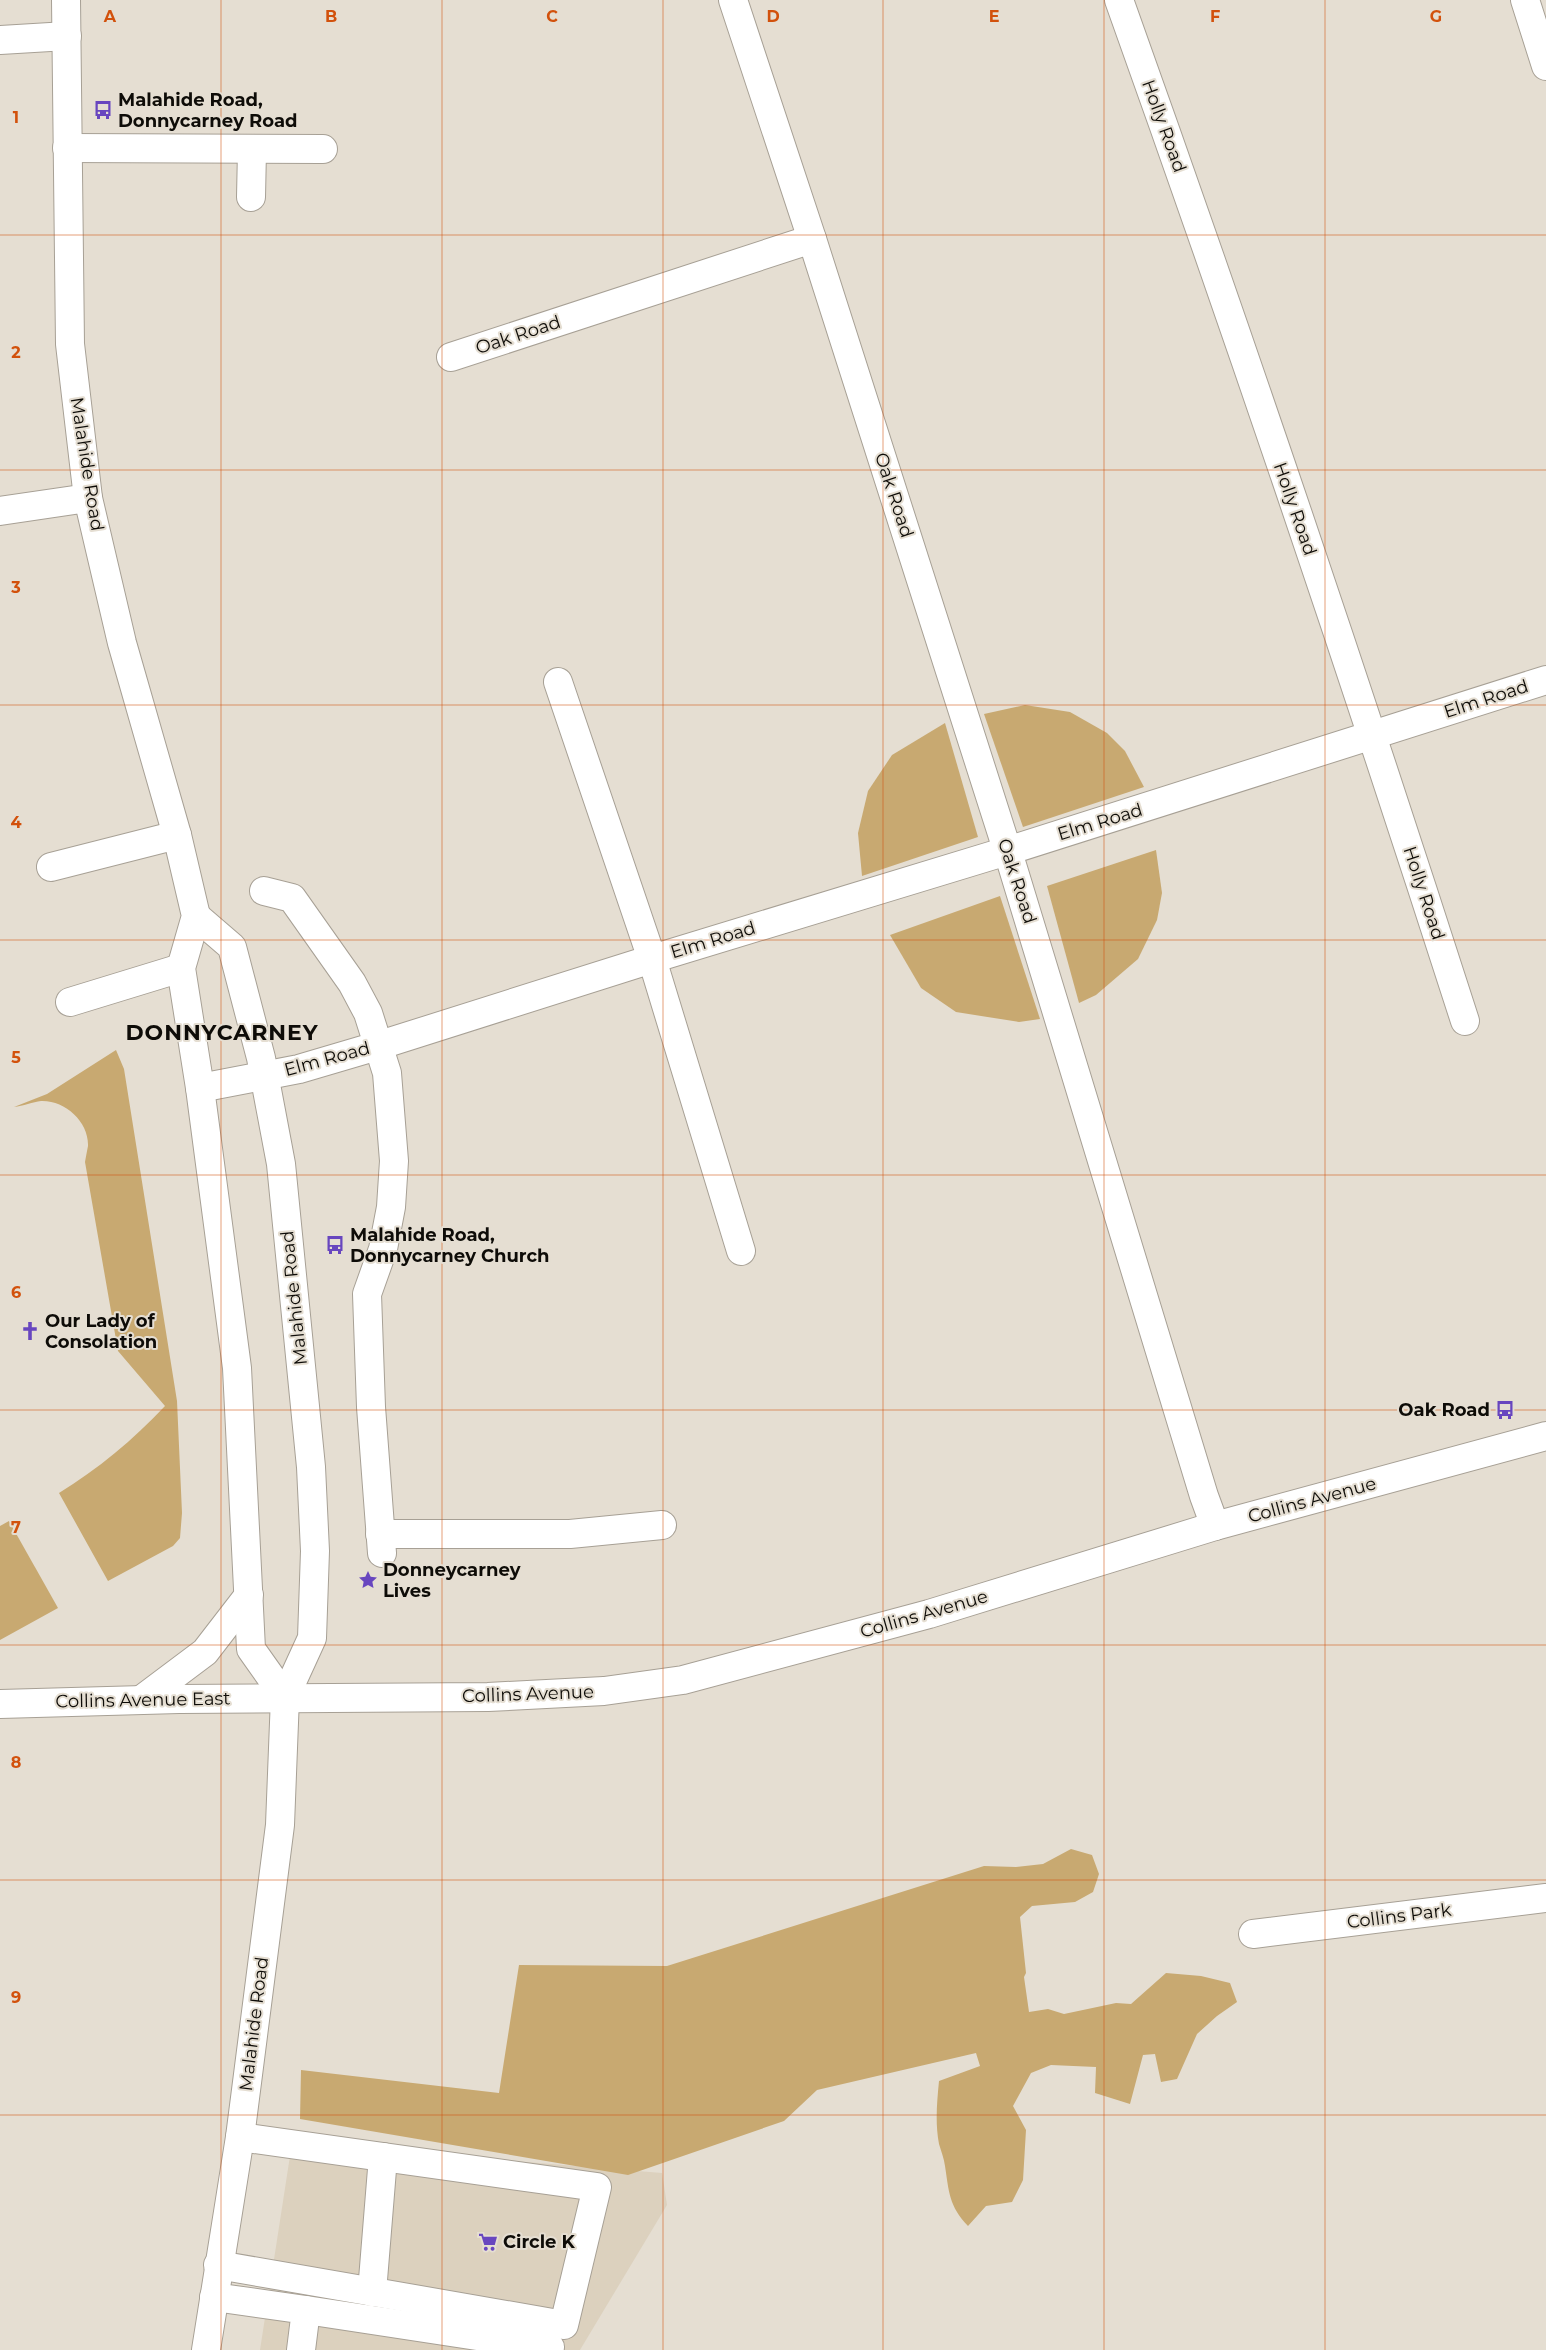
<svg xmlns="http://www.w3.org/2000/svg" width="1546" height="2350" font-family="Montserrat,sans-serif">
<rect width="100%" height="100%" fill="#e5ded2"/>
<path fill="#dcd1be" d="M 292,2143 L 662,2173 L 667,2205 L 580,2350 L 260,2350 Z"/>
<g fill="#c8a971">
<path d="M 1025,705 L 1070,712 L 1107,733 L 1125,751 L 1144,787 L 1023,827 L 984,714 Z"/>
<path d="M 945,723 L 978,837 L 862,876 L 858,833 L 868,791 L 892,755 Z"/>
<path d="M 1156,850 L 1162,893 L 1157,920 L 1138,959 L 1096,995 L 1079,1003 L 1047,886 Z"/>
<path d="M 1000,896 L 1040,1019 L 1019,1022 L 956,1012 L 921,988 L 890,935 Z"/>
<path d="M 116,1050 L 124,1069 L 177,1401 L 182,1513 L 180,1538 L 173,1546 L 108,1581 L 59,1493 C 98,1469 133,1440 165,1406 L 118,1351 L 85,1162 C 86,1156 87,1151 88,1146 C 89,1122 65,1100 41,1101 C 33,1102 23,1106 14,1107 L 47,1094 Z"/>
<path d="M 9,1521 L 58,1608 L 0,1640 L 0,1526 Z"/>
<path d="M 1071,1849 L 1092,1855 L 1099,1874 L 1093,1892 L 1075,1902 L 1032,1906 L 1020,1917 L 1026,1973 L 1024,1977 L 1029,2012 L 1048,2009 L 1064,2014 L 1116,2003 L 1131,2004 L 1166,1973 L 1201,1976 L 1230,1983 L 1237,2002 L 1217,2016 L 1197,2034 L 1177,2079 L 1161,2082 L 1155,2054 L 1143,2055 L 1130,2104 L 1095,2093 L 1096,2067 L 1051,2065 L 1031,2073 L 1013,2106 L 1026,2130 L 1023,2180 L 1012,2202 L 986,2206 L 968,2226 C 949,2206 949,2192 945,2166 C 944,2158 941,2151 939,2144 C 935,2123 937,2102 939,2081 L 980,2066 L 976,2053 L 817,2090 L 784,2121 L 628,2175 L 300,2119 L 301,2070 L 499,2093 L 519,1965 L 667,1966 L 984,1866 L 1016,1867 L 1043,1864 Z"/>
</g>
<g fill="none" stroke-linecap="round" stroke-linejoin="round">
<g stroke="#a7a095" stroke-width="30">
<g id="minor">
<path d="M 733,0 L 812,239 L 1012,865 L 1204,1496 L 1215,1526"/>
<path d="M 1119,0 C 1240,338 1355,679 1465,1021"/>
<path d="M 1525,0 L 1546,66"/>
<path d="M 0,40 L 67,36"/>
<path d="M 67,148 L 323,149"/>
<path d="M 251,197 L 252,150"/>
<path d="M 451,357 L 812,239"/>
<path d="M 0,511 L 88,498"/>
<path d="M 558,682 L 652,959 L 741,1251"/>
<path d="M 51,867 L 177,835"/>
<path d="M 264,891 L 292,898 L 352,983 L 368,1013 L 387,1073 L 394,1161 L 391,1207 L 383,1249 L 367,1294 L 371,1407 L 382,1553"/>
<path d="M 70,1002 L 181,968"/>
<path d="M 200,1088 L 299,1069 L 377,1046 L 652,959 L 1007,851 L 1546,680"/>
<path d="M 380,1534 L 570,1534 L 662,1525"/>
<path d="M 1253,1934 L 1546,1898"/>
<path d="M 218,2265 L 564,2325 L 597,2187 L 240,2137"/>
<path d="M 372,2292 L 383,2157"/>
<path d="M 214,2297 L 306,2310 L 301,2350"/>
<path d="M 306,2310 L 550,2347 L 549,2350"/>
</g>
</g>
<g stroke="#a7a095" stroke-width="30">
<g id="major">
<path d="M 66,0 L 70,344 L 88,498 L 122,643 L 177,835 L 196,916 L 181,968 L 200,1088 L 237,1368 L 251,1649 L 285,1697"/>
<path d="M 196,916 L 232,947 L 261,1058 L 281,1164 L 311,1467 L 315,1551 L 312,1638 L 285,1697 L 280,1825 L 240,2137 L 206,2350"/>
<path d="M 141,1700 L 205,1652 L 249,1595"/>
<path d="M 0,1704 L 179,1699 L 488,1697 L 604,1691 L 683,1680 L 929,1614 L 1215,1526 L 1546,1436"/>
</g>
</g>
<use href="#minor" stroke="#fff" stroke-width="28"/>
<use href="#major" stroke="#fff" stroke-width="28"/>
</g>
<path fill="none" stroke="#d2510c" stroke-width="1" stroke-opacity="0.55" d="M 221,0 L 221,2350M 442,0 L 442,2350M 663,0 L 663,2350M 883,0 L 883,2350M 1104,0 L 1104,2350M 1325,0 L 1325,2350M 0,235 L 1546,235M 0,470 L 1546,470M 0,705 L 1546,705M 0,940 L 1546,940M 0,1175 L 1546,1175M 0,1410 L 1546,1410M 0,1645 L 1546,1645M 0,1880 L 1546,1880M 0,2115 L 1546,2115"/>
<defs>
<g id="bus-bare" transform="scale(1.5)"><path d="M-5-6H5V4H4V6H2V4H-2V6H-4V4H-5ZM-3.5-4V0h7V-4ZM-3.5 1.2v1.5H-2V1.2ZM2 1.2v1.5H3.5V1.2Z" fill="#6846bf" stroke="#e5ded2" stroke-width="2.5" paint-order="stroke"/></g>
<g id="church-bare" transform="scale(1.5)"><path d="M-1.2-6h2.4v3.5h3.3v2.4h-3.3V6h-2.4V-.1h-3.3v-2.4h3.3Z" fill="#6846bf" stroke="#e5ded2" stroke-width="2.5" paint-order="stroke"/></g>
<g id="sight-bare" transform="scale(1.5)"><path d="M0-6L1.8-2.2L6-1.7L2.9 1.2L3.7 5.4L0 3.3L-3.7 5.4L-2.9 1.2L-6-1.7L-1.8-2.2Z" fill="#6846bf" stroke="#e5ded2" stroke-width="2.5" paint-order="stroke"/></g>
<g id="supermarket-bare" transform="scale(1.5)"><path d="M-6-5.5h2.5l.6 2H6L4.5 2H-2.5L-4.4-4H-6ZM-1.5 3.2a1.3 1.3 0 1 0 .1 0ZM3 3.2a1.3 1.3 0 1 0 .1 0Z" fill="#6846bf" stroke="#e5ded2" stroke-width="2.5" paint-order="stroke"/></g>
</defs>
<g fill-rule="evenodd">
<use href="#bus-bare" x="103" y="110"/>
<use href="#bus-bare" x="335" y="1245"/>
<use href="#church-bare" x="30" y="1331"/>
<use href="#bus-bare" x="1505" y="1410"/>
<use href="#sight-bare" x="368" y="1580"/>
<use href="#supermarket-bare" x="488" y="2242"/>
</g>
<g text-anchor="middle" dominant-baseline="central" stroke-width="4" stroke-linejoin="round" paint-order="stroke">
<g font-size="18" font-weight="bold" fill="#0e0c08" stroke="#e5ded2" text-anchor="start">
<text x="118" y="100">Malahide Road,<tspan x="118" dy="21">Donnycarney Road</tspan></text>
<text x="350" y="1235">Malahide Road,<tspan x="350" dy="21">Donnycarney Church</tspan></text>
<text x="45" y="1321">Our Lady of<tspan x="45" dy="21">Consolation</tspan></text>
<text x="1490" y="1410" text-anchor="end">Oak Road</text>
<text x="383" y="1570">Donneycarney<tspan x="383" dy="21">Lives</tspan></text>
<text x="503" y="2242">Circle K</text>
</g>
<g font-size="18" fill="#0e0c08" stroke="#e5ded2">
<text transform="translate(1164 126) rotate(70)">Holly Road</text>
<text transform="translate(518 335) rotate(-18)">Oak Road</text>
<text transform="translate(87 464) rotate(81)">Malahide Road</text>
<text transform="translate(894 495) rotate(72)">Oak Road</text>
<text transform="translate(1295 509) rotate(71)">Holly Road</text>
<text transform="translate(1486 699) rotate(-18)">Elm Road</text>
<text transform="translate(1100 822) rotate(-17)">Elm Road</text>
<text transform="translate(1017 881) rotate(72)">Oak Road</text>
<text transform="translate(1424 893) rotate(72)">Holly Road</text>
<text transform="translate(713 940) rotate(-17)">Elm Road</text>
<text transform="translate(327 1059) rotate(-15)">Elm Road</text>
<text transform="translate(294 1298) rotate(-96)">Malahide Road</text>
<text transform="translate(1312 1500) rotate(-15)">Collins Avenue</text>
<text transform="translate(924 1614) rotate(-16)">Collins Avenue</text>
<text transform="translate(528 1694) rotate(-2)">Collins Avenue</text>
<text transform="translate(143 1700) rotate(-1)">Collins Avenue East</text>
<text transform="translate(1399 1916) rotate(-7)">Collins Park</text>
<text transform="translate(254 2024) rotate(-83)">Malahide Road</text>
</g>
<g font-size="22" font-weight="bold" letter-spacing="1" fill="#0e0c08" stroke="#e5ded2">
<text x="222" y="1032">DONNYCARNEY</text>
</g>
</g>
<g font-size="16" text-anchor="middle" font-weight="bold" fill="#d2510c" stroke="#e5ded2" stroke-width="4" stroke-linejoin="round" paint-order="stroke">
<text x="110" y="22">A</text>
<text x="331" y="22">B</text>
<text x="552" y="22">C</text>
<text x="773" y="22">D</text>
<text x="994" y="22">E</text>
<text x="1215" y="22">F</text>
<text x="1436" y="22">G</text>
<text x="16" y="123">1</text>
<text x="16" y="358">2</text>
<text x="16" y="593">3</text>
<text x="16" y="828">4</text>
<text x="16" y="1063">5</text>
<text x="16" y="1298">6</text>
<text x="16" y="1533">7</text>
<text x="16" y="1768">8</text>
<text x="16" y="2003">9</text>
</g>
</svg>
